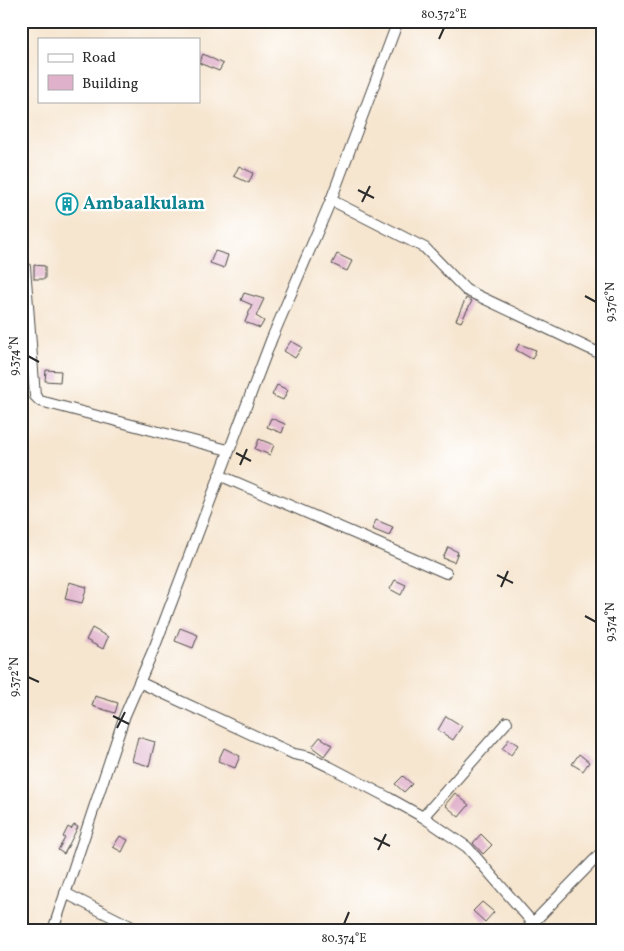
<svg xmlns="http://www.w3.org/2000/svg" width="624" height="951" font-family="Vollkorn,serif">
<rect width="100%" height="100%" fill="#fff"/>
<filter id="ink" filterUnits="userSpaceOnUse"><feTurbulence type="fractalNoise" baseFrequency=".02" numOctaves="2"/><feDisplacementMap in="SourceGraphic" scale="10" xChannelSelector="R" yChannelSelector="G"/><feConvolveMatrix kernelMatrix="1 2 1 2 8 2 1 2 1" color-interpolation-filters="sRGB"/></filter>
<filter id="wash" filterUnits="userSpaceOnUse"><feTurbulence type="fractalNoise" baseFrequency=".0096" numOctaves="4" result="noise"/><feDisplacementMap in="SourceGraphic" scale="20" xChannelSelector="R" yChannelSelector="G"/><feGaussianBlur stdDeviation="1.12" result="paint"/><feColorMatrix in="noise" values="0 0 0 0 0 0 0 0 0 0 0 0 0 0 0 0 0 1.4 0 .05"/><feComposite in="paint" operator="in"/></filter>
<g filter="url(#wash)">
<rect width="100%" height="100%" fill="#f6e5cf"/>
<g id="blocks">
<g fill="#e0b1cb">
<path d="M 203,54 L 223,64 L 219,71 L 199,63 Z"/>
<path d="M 239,166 L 253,173 L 249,183 L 234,176 Z"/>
<path d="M 215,251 L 228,255 L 224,268 L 210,263 Z"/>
<path d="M 337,254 L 352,261 L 347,271 L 332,264 Z"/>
<path d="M 34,265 L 45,266 L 45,279 L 34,279 Z"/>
<path d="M 244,293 L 264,299 L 256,316 L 264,321 L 260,328 L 245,322 L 252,305 L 241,300 Z"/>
<path d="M 466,298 L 472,301 L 461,322 L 456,320 Z"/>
<path d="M 291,341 L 302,347 L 295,358 L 284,351 Z"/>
<path d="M 519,344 L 536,350 L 532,359 L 516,350 Z"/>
<path d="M 46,370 L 61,371 L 60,382 L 45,381 Z"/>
<path d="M 277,385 L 288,390 L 283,400 L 272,395 Z"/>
<path d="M 271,418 L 285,424 L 282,433 L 267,427 Z"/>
<path d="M 259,439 L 274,445 L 270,455 L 255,449 Z"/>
<path d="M 376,520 L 393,527 L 389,536 L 372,529 Z"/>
<path d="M 448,547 L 458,552 L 454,562 L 443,558 Z"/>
<path d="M 395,580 L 406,585 L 401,595 L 390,589 Z"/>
<path d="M 69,582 L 87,587 L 82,603 L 65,599 Z"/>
<path d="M 92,628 L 108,637 L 103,649 L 86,640 Z"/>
<path d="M 180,628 L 198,635 L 193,648 L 175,641 Z"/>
<path d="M 95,696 L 118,703 L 115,713 L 92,706 Z"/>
<path d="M 446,716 L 462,726 L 453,740 L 438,730 Z"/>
<path d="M 138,737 L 155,742 L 149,766 L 132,761 Z"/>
<path d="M 320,737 L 332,745 L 324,756 L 312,747 Z"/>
<path d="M 509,739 L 518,745 L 511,755 L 502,749 Z"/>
<path d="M 224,748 L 240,756 L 235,768 L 218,761 Z"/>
<path d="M 579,754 L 589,762 L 583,771 L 572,764 Z"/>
<path d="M 403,776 L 412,784 L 404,792 L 395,784 Z"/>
<path d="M 455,793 L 469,805 L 459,817 L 445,805 Z"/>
<path d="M 74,825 L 78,827 L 64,854 L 58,850 L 65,838 L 63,837 L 68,827 L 71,829 Z"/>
<path d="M 481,834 L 492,845 L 483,854 L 473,843 Z"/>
<path d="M 120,836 L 128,840 L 122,852 L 113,847 Z"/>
<path d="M 482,902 L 494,912 L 485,922 L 473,911 Z"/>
</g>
</g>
</g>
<g filter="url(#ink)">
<use href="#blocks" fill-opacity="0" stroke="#494744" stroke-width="1"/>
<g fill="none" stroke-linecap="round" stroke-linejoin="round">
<g stroke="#494744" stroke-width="12">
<g id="minor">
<path d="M 331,200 L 425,248 L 466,290 L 603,355"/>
<path d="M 21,262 L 25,267 L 35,396 L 40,401 L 228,450"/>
<path d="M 219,475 L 446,573"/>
<path d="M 139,682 L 294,754 L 309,757 L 330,767 L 389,798 L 423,817 L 467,847 L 532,922"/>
<path d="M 423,817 L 507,722"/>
<path d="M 65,893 L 138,930"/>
<path d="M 53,930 L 125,715 L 155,646 L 272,338 L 331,200 L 398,21"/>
<path d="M 526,930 L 603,851"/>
</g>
</g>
<use href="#minor" stroke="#fff" stroke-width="10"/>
</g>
</g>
<path fill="none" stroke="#2b2b2b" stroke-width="2" d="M 439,39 L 444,28M 358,190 L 374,198M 362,202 L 370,186M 585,296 L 596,302M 28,356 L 39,362M 236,453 L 251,461M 240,465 L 247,449M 497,575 L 513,583M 501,587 L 508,571M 585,616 L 596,622M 28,677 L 39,682M 113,716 L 129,724M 117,728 L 125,712M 374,838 L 390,846M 378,850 L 386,834M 344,924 L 349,912"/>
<defs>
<g id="building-ring" transform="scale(1.125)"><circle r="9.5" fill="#fff" stroke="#0f9aa8" stroke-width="1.5"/><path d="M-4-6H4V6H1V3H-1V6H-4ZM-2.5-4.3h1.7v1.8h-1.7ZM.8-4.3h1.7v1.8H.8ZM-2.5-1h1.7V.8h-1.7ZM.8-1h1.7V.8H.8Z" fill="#0f9aa8"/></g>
</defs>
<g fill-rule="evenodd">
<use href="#building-ring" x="67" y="204"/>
</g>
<g text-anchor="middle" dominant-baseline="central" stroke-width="4.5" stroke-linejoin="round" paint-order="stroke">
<g font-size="18" font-weight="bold" fill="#0d838f" stroke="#fff" text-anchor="start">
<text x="83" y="204">Ambaalkulam</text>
</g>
</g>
<rect width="624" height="951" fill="none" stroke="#fff" stroke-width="55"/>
<rect x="38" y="38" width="162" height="65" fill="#ffffff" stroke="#aaaaaa"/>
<rect x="48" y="54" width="25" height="8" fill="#ffffff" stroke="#aaaaaa"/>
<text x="82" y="62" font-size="15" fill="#2b2b2b">Road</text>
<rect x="48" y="75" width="25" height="15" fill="#e0b1cb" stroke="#aaaaaa"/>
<text x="82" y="88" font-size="15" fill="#2b2b2b">Building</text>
<rect x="28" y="28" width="568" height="896" fill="none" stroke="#2b2b2b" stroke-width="2"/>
<g font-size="12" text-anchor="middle" fill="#2b2b2b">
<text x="444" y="18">80.372°E</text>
<text transform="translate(610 302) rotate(-90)" y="4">9.376°N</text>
<text transform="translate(14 356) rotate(-90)" y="4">9.374°N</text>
<text transform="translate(610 622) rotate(-90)" y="4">9.374°N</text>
<text transform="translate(14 677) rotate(-90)" y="4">9.372°N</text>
<text x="344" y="942">80.374°E</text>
</g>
</svg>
